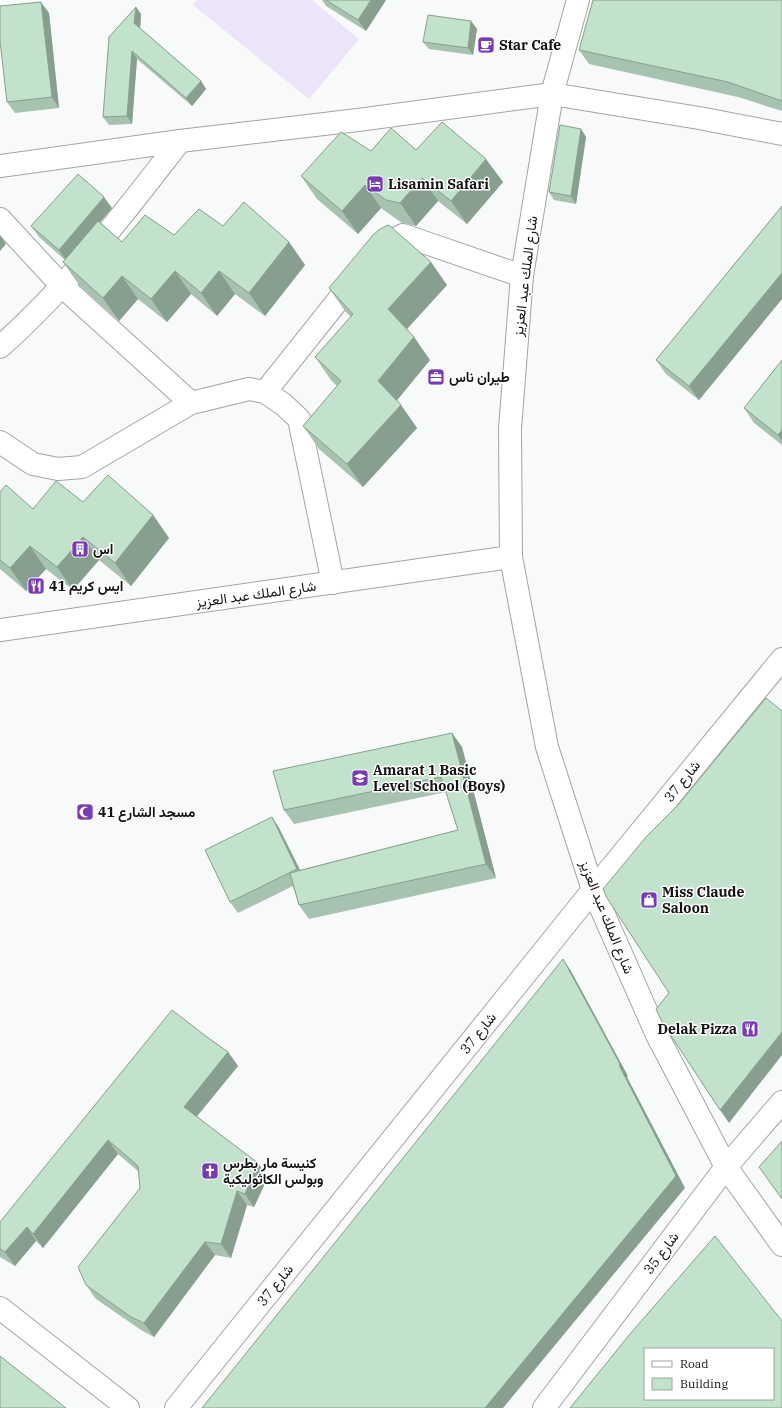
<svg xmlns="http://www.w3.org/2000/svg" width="782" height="1408" font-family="'IBM Plex Serif',Vazirmatn,serif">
<rect width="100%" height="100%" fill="#f7faf8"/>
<path fill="#ece4f8" d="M 197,0 L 312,0 L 359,39 L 309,99 L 193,5 Z"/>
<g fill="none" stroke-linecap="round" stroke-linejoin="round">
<g stroke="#a2a5a3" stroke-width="24">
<g id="minor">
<path d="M 0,166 L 180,141 L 358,120 L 552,94 L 699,118 L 782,134"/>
<path d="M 0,219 L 62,286 L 191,403"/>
<path d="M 0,347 C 69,286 124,213 180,141"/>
<path d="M 265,392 L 375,254 L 389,242 L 403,235 L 522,276"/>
<path d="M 0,442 L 33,464 L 58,469 L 82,467 L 191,403 L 249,389 L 265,392 L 283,404 L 299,419 L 333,583"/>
<path d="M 0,1308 L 128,1408"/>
<path d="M 176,1408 L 593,890 L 782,659"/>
</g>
</g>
<g stroke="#a2a5a3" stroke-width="24">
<g id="tertiary">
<path d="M 578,0 L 552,94 L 522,276 L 510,428 L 511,557 L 547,747 L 593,890 L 657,1035 L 726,1167 L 782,1245"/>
<path d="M 0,630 L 511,557"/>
<path d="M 544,1408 L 726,1167 L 782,1102"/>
</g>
</g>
<use href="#minor" stroke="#fff" stroke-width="22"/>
<use href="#tertiary" stroke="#fff" stroke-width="22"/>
</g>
<g fill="#a7c2af">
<path d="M 322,0 L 386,0 L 366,31 L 326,6 Z"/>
<path d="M 782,0 L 782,111 L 738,97 L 589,64 L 579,50 Z"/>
<path d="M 49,13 L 59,108 L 15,113 L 7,102 Z"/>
<path d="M 141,14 L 140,28 L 201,81 L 206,89 L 192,106 L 137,59 L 132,124 L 109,125 L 103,117 Z"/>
<path d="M 471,21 L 477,29 L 473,55 L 429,49 L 423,42 Z"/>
<path d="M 581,129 L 586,137 L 576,204 L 554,200 L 549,192 Z"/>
<path d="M 416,150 L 503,182 L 467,224 L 438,201 L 416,226 L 402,223 L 381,208 L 358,234 L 317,199 L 301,176 L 371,151 Z"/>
<path d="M 782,206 L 782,299 L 699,400 L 666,374 L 656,360 Z"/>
<path d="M 112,208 L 100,222 L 122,242 L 174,235 L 223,226 L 289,242 L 305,265 L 265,316 L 235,294 L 217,316 L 191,294 L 167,322 L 138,299 L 119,321 L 79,285 L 63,262 L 65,260 L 39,237 L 31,226 Z"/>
<path d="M 447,285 L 407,329 L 430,360 L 397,400 L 417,428 L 363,487 L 319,449 L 303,426 L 337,386 L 331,380 L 315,357 L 351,317 L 345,311 L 329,288 Z"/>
<path d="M 782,360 L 782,445 L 754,423 L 744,408 Z"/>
<path d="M 0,492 L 33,509 L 83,502 L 153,515 L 169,538 L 131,586 L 99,560 L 73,590 L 46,569 L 26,591 L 0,569 Z"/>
<path d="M 452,733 L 462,747 L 496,878 L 309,919 L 299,905 L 293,886 L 238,913 L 230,902 L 272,817 L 279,828 L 300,870 L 458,830 L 446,792 L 294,824 L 284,810 Z"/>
<path d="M 207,1037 L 228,1052 L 238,1066 L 197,1116 L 268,1177 L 254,1207 L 247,1205 L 231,1258 L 215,1255 L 154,1337 L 141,1330 L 96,1299 L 86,1285 L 140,1188 L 139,1172 L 118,1154 L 43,1248 L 36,1241 L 15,1266 L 0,1257 L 0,1222 Z"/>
</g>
<g fill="#889e8e">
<path d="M 371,0 L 386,0 L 366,31 L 358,20 Z"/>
<path d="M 41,2 L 49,13 L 59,108 L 52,97 Z"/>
<path d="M 136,7 L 141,14 L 140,31 L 134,23 Z"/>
<path d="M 471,21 L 477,29 L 473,55 L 468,48 Z"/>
<path d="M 132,51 L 137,59 L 132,124 L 127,116 Z"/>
<path d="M 201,81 L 206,89 L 192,106 L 186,98 Z"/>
<path d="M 581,129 L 586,137 L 576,204 L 571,196 Z"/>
<path d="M 486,159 L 503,182 L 467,224 L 451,201 Z"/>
<path d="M 422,178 L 438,201 L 416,226 L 400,203 Z"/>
<path d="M 365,185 L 381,208 L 358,234 L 342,211 Z"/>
<path d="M 104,197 L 112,208 L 67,262 L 59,250 Z"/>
<path d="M 0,235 L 6,244 L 0,251 Z"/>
<path d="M 289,242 L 305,265 L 265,316 L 249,293 Z"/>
<path d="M 431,262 L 447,285 L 404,332 L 388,309 Z"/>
<path d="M 175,271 L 191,294 L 167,322 L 151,299 Z"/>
<path d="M 219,271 L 235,294 L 217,316 L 201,293 Z"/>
<path d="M 782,273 L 782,299 L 699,400 L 689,386 Z"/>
<path d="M 122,276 L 138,299 L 119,321 L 103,298 Z"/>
<path d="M 414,337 L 430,360 L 394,404 L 378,381 Z"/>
<path d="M 401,405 L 417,428 L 363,487 L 347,464 Z"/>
<path d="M 782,430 L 782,441 L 778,435 Z"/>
<path d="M 153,515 L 169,538 L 131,586 L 115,563 Z"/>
<path d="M 83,537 L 99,560 L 73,590 L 57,567 Z"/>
<path d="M 30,546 L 46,569 L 26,591 L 10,568 Z"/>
<path d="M 452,733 L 462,747 L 496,878 L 486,864 Z"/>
<path d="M 272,817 L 279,828 L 305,880 L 297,869 Z"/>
<path d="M 563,959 L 571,971 L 628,1076 L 627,1077 L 685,1188 L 503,1408 L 485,1408 Z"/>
<path d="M 782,1032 L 782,1055 L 729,1123 L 720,1110 Z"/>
<path d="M 228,1052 L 238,1066 L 194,1120 L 184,1107 Z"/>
<path d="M 108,1140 L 118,1154 L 43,1248 L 33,1234 Z"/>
<path d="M 258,1163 L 268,1177 L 254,1207 L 245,1194 Z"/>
<path d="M 237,1191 L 247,1205 L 231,1258 L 221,1244 Z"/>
<path d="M 27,1227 L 36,1241 L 15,1266 L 5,1252 Z"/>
<path d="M 205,1242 L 215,1255 L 154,1337 L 144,1323 Z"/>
</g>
<g fill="#c2e2cb" stroke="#889e8e" fill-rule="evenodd">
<path d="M 326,0 L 371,0 L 358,20 Z"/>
<path d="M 593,0 L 782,0 L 782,101 L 728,82 L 579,50 Z"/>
<path d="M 41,2 L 52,97 L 7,102 L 0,41 L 0,6 Z"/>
<path d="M 136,7 L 134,23 L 201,81 L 186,98 L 132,51 L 127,116 L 103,117 L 109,37 Z"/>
<path d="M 428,15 L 471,21 L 468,48 L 423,42 Z"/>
<path d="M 442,122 L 486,159 L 451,201 L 422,178 L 400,203 L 386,200 L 365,185 L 342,211 L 301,176 L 341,132 L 371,151 L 391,128 L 416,150 Z"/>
<path d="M 560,125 L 581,129 L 571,196 L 549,192 Z"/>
<path d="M 78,174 L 104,197 L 59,250 L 31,226 Z"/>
<path d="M 244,202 L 289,242 L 249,293 L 219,271 L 201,293 L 175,271 L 151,299 L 122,276 L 103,298 L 63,262 L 98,221 L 122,242 L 145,215 L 174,235 L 199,209 L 223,226 Z"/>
<path d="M 782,206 L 782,273 L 689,386 L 656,360 Z"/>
<path d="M 388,225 L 390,226 L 431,262 L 388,309 L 414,337 L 378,381 L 401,405 L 347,464 L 303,426 L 341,381 L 315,357 L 353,314 L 329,288 L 373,235 L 380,229 Z"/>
<path d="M 782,360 L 782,430 L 778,435 L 744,408 Z"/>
<path d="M 108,475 L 153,515 L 115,563 L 83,537 L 57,567 L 30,546 L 10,568 L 0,560 L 0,492 L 6,485 L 33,509 L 56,481 L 83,502 Z"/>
<path d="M 766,698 L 782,711 L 782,1032 L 720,1110 L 662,1022 L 656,1009 L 669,993 L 607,898 L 603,889 L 646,837 L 678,805 Z"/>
<path d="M 452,733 L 486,864 L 299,905 L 290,873 L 458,830 L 441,777 L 284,810 L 273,771 Z"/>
<path d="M 272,817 L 297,869 L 230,902 L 205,850 Z"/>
<path d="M 563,959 L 620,1064 L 619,1065 L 676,1176 L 485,1408 L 202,1408 Z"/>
<path d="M 172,1010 L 207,1037 L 228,1052 L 184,1107 L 258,1163 L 245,1194 L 237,1191 L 221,1244 L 205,1242 L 144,1323 L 131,1317 L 86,1285 L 78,1267 L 140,1188 L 138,1166 L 108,1140 L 33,1234 L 27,1227 L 5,1252 L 0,1249 L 0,1222 Z"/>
<path d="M 782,1141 L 782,1199 L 759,1167 Z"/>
<path d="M 715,1236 L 782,1321 L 782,1408 L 570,1408 L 630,1334 ZM 645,1349 L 773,1349 L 773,1399 L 645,1399 Z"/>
<path d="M 0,1356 L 66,1408 L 0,1408 Z"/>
</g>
<defs>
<g id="cafe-square" transform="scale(0.9)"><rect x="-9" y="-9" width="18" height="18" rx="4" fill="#783cb1" stroke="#fff"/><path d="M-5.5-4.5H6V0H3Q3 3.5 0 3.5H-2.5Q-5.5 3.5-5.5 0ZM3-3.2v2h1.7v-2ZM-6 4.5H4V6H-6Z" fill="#fff"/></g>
<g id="hotel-square" transform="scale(0.9)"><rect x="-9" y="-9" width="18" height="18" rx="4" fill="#783cb1" stroke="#fff"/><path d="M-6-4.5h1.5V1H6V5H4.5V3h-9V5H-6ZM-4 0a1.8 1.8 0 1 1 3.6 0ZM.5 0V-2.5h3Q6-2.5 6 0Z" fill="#fff"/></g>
<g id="office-square" transform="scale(0.9)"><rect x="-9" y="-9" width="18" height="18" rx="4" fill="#783cb1" stroke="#fff"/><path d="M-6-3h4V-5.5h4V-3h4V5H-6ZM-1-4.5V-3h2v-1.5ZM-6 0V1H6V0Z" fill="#fff"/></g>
<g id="building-square" transform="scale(0.9)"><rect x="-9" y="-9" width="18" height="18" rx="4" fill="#783cb1" stroke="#fff"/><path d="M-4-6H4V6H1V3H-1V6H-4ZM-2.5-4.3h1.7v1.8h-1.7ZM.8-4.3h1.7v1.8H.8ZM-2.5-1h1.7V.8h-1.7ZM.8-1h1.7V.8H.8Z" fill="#fff"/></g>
<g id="restaurant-square" transform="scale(0.9)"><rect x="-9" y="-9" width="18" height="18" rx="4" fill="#783cb1" stroke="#fff"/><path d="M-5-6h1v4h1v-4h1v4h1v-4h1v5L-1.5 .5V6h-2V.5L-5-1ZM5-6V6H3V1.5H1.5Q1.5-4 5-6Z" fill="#fff"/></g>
<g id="school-square" transform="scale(0.9)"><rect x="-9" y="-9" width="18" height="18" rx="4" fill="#783cb1" stroke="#fff"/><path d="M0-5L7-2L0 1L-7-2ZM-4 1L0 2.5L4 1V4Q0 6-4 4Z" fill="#fff"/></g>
<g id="mosque-square" transform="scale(0.9)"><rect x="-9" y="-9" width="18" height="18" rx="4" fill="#783cb1" stroke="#fff"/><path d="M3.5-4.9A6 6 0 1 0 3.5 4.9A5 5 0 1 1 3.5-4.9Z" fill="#fff"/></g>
<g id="shop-square" transform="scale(0.9)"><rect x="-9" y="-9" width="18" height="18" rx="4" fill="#783cb1" stroke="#fff"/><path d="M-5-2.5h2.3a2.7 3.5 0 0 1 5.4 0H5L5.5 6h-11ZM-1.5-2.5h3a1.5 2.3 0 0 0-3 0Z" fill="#fff"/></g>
<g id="church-square" transform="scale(0.9)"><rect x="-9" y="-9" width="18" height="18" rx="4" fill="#783cb1" stroke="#fff"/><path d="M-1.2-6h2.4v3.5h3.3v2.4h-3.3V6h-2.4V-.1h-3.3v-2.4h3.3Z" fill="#fff"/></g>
</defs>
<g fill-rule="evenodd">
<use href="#cafe-square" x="486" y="45"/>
<use href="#hotel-square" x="375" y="184"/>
<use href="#office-square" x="436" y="377"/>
<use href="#building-square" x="80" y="549"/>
<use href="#restaurant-square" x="36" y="586"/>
<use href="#school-square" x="360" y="778"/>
<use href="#mosque-square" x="85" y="812"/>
<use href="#shop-square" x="649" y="900"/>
<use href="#restaurant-square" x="750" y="1029"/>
<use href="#church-square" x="210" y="1171"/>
</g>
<g text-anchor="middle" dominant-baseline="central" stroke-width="3" stroke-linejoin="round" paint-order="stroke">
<g font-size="14" font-weight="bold" fill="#121312" stroke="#fff" text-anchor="start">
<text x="499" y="45">Star Cafe</text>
<text x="388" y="184">Lisamin Safari</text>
<text x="449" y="377">طيران ناس</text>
<text x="93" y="549">اس</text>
<text x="49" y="586">41 ايس كريم</text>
<text x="373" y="770">Amarat 1 Basic<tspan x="373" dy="16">Level School (Boys)</tspan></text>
<text x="98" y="812">مسجد الشارع 41</text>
<text x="662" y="892">Miss Claude<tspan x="662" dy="16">Saloon</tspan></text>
<text x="737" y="1029" text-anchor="end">Delak Pizza</text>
<text x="223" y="1163">كنيسة مار بطرس<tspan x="223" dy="16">وبولس الكاثوليكية</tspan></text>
</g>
<g font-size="14" fill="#121312" stroke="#fff">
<text transform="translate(525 276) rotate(-83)">شارع الملك عبد العزيز</text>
<text transform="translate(256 594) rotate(-8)">شارع الملك عبد العزيز</text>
<text transform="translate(682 781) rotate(-51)">شارع 37</text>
<text transform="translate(607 917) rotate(68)">شارع الملك عبد العزيز</text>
<text transform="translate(478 1033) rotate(-51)">شارع 37</text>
<text transform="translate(661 1253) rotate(-53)">شارع 35</text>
<text transform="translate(275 1285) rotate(-51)">شارع 37</text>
</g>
</g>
<rect x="644" y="1348" width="130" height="52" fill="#ffffff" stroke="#a0a1a0"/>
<rect x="652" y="1361" width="20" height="6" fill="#ffffff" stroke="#a0a1a0"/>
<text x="680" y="1368" font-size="12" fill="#121312">Road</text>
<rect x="652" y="1378" width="20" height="12" fill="#c2e2cb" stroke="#a0a1a0"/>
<text x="680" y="1388" font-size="12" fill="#121312">Building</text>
</svg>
